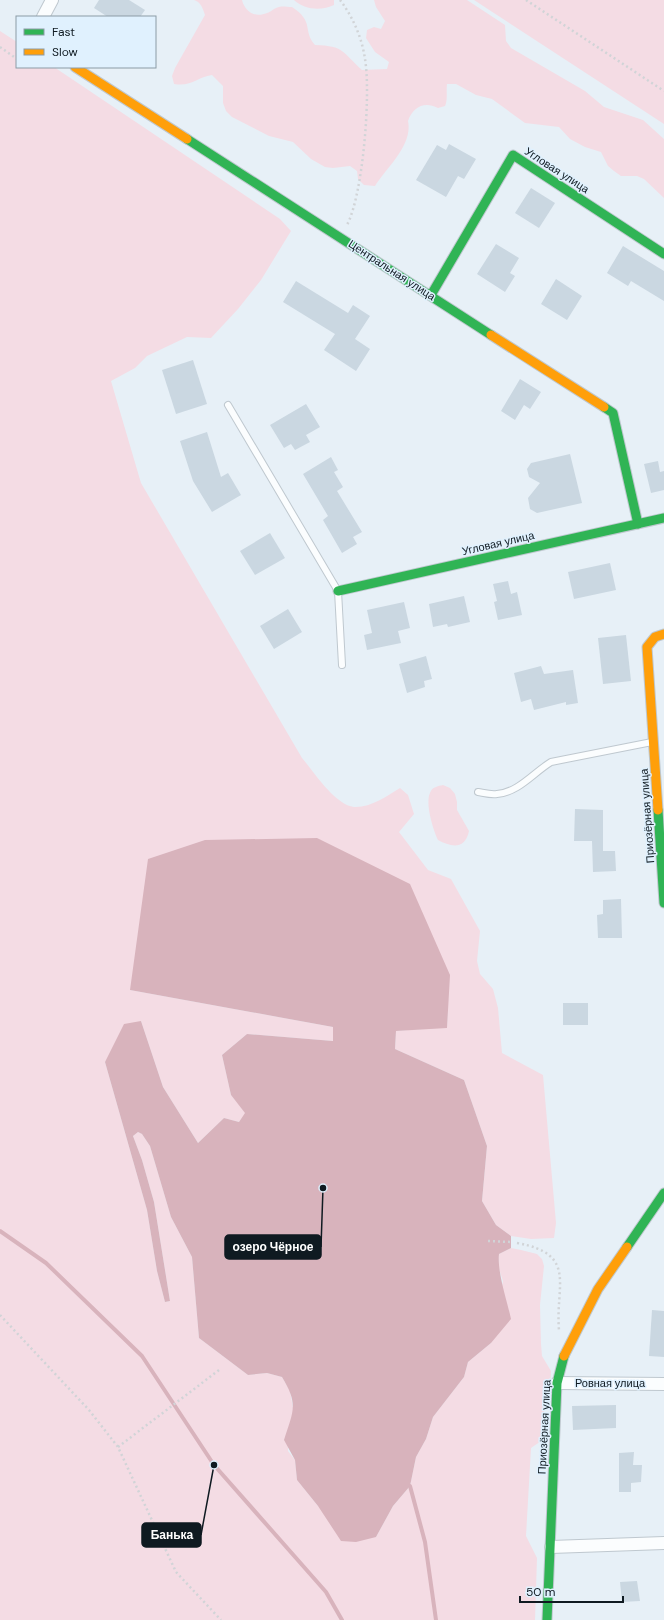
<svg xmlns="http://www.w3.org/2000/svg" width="664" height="1620" font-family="'DM Sans',sans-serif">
<rect width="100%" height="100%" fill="#e7f0f7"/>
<g fill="#f4dce4">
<path d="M 194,0 L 242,0 C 245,12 255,18 267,13 C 271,12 274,8 279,7 C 283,6 287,7 292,7 C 315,22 302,30 315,45 C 345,46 342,52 362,70 L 387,69 L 389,62 L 375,52 L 366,38 L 367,30 L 374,27 L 381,29 L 385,21 L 376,7 L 374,0 L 467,0 L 505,25 L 506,41 L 511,48 L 585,91 L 604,107 L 643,120 L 664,139 L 664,198 L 644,179 L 637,176 L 621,176 L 614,171 L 608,166 L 601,152 L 585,147 L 570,139 L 559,127 L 525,123 L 492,99 L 476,95 L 456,84 L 447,84 C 446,92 448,99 445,106 L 438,108 C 424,101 413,107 408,121 C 413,145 387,167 375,186 L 364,185 L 358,179 L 357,171 L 350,166 L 333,168 L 325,167 L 311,159 L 293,142 L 269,136 L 232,117 L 226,111 L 223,103 L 223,86 L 212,75 C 197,77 192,87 174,84 L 172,76 L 175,68 L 205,15 C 203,9 201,2 194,0 Z"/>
<path d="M 294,0 L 334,0 L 334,5 C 322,11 304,10 294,0 Z"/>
<path d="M 474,0 L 664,0 L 664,124 Z"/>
<path d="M 0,31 L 17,42 L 17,67 L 54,67 L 280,219 L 291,231 L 261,280 L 238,309 L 211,338 L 187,337 L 147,356 L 135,368 L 111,381 L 141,483 L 302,758 C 314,772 335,805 354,807 C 370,808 387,796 400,788 L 408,795 L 414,814 L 399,832 L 428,870 L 451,879 L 480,931 L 477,961 L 480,974 L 493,989 L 498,1008 L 502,1053 L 543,1075 L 556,1223 L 554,1238 L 531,1239 L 511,1236 L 496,1225 L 482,1201 L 487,1146 L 464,1080 L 395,1049 L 396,1031 L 447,1027 L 449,975 L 130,990 L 333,1027 L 333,1041 L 247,1034 L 222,1055 L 231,1095 L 246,1113 L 239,1122 L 224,1118 L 198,1143 L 163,1087 L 141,1021 L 105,1062 L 147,1210 L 157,1271 L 165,1302 L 170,1301 L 154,1202 L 142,1160 L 133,1136 L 138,1132 L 142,1134 L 150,1146 L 171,1217 L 192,1257 L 199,1338 L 248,1375 L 267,1373 L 282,1377 L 290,1391 L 294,1414 L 288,1429 L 288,1451 L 295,1460 L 297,1480 L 318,1506 L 376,1537 L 393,1506 L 410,1486 L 416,1457 L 426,1439 L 433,1417 L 464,1377 L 468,1362 L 491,1343 L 503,1281 L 498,1266 L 499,1254 L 511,1248 L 521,1250 L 537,1254 L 542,1259 L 544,1266 L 540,1305 L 541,1344 L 542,1356 L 551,1371 L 550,1393 L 544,1407 L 544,1439 L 531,1448 L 526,1536 L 537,1558 L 535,1620 L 0,1620 Z"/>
<path d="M 443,785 L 450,788 L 455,794 L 457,802 L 457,810 L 469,831 C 465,850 451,847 438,840 C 433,830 425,803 430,793 C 432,787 438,786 443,785 Z"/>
</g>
<path fill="#d8b3bc" d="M 317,838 L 410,884 L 450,975 L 447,1028 L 396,1031 L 395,1049 L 464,1080 L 487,1146 L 482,1201 L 496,1225 L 511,1236 L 511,1248 L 499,1254 C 497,1272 507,1300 511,1319 L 491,1343 L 468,1362 L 464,1377 L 433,1417 L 426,1439 L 416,1457 L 410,1486 L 393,1506 L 376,1537 L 356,1542 L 341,1541 L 318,1506 L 297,1480 L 295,1460 L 284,1440 C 293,1411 299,1405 282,1377 L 267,1373 L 248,1375 L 199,1338 L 192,1257 L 171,1217 L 150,1146 L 142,1134 L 138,1132 L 133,1136 L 142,1160 L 154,1202 L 170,1301 L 165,1302 L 157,1271 L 147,1210 L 105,1062 L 124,1024 L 141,1021 L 163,1087 L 198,1143 L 224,1118 L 239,1122 L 245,1113 L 231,1095 L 222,1055 L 247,1034 L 333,1041 L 333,1027 L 130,990 L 148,859 L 205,840 Z"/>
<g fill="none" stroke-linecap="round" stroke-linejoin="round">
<g stroke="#d8b3bc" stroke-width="4">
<path d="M 0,1231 L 46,1263 L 142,1356 L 214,1465 L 326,1592 L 342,1620"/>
<path d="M 410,1486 L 425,1542 L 436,1620"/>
</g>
</g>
<g fill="#cad7e1">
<path d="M 99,0 L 129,0 L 145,10 L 140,17 L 108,17 L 94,8 Z"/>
<path d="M 449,144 L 476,159 L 464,179 L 458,176 L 446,197 L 416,180 L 437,145 L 446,150 Z"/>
<path d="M 531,188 L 555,203 L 539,228 L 515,213 Z"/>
<path d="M 496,244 L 519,258 L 510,273 L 515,276 L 505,292 L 477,274 Z"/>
<path d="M 623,246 L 664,271 L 664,301 L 631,281 L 628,286 L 607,273 Z"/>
<path d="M 556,279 L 582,296 L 567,320 L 541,304 Z"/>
<path d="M 296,281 L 348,313 L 353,305 L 370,316 L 355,339 L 370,349 L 356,371 L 324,350 L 335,334 L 283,302 Z"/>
<path d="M 193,360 L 207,404 L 176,414 L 162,370 Z"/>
<path d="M 520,379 L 541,392 L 530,409 L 524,405 L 515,420 L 501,411 Z"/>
<path d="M 306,404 L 320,427 L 306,435 L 310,442 L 295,450 L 291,444 L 284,448 L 270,425 Z"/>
<path d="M 207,432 L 221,477 L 228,473 L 241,495 L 212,512 L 193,481 L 180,441 Z"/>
<path d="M 570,454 L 582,503 L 537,513 L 530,509 L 528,498 L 540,483 L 529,477 L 527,469 L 531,463 Z"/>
<path d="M 331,457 L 338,470 L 334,472 L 343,487 L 337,491 L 362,532 L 353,537 L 357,544 L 342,553 L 323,520 L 328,516 L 303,474 Z"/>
<path d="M 658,461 L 660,472 L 664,471 L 664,490 L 651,493 L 644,464 Z"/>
<path d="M 270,533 L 285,558 L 255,575 L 240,551 Z"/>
<path d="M 610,563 L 616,590 L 574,599 L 568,572 Z"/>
<path d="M 508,581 L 511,594 L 517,592 L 522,615 L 498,620 L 494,602 L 497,601 L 493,584 Z"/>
<path d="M 464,596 L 470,622 L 448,627 L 447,624 L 433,627 L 429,604 Z"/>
<path d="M 404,602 L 410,628 L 398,631 L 401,643 L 367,650 L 364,635 L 372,633 L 367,610 Z"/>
<path d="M 288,609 L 302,632 L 274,649 L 260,626 Z"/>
<path d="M 626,635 L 631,681 L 603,684 L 598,638 Z"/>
<path d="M 426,656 L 432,679 L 424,681 L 425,687 L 407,693 L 399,664 Z"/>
<path d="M 541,666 L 544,674 L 573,670 L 578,703 L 566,705 L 566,702 L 534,710 L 531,699 L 521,702 L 514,673 Z"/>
<path d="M 575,809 L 603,810 L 603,851 L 615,851 L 616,871 L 593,872 L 592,841 L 574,841 Z"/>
<path d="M 621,899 L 622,938 L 598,938 L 597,915 L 603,914 L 603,900 Z"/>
<rect x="563" y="1003" width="25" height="22"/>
<path d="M 652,1310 L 664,1311 L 664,1357 L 649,1356 Z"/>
<path d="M 616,1405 L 616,1428 L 573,1430 L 572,1406 Z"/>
<path d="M 634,1452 L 633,1465 L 642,1465 L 641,1482 L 631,1483 L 631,1492 L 619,1492 L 619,1453 Z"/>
<path d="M 637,1581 L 640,1601 L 622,1602 L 620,1582 Z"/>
</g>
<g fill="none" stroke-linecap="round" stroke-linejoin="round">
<g stroke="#bfc8cf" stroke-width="8">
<g id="lane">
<path d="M 228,405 L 338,591 L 342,665"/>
<path d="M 478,792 C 484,793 491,795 497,794 C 519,792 533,773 551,762 L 652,742"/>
</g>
</g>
<g stroke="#bfc8cf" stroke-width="14">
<g id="street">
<path d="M 43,17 L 52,0"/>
<path d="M 557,1383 L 664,1384"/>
<path d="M 551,1547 L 664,1543"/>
</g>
</g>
<g stroke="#bfc8cf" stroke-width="11">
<g id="fast">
<path d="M 187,139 L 491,335"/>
<path d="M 431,295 L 513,155 L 664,254"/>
<path d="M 604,407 L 613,413 L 638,524"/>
<path d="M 338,591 L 664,518"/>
<path d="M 658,810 L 664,903"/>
<path d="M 627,1247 L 664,1193"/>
<path d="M 547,1620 L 557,1383 L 564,1356"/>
</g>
</g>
<g stroke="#bfc8cf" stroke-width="11">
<g id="slow">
<path d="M 75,67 L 187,139"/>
<path d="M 491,335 L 604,407"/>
<path d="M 658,810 L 647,647 L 655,637 L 664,634"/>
<path d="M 564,1356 L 598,1289 L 627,1247"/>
</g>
</g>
<g stroke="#d1d4d7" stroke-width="2.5" stroke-dasharray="2 3" stroke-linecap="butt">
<path d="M 340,0 C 353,17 362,38 365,59 C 371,94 363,195 347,225"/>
<path d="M 526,0 L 664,91"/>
<path d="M 0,47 L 17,59"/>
<path d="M 488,1241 L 511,1242"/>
<path d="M 517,1243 C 578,1254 555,1285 559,1330"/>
<path d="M 0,1315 L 89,1410 L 118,1447 L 176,1572 L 221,1620"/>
<path d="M 118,1447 L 219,1370"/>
</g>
<use href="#lane" stroke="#fbfdfe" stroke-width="6"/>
<use href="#street" stroke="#fbfdfe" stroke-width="12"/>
<use href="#fast" stroke="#30b455" stroke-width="9"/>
<use href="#slow" stroke="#ff9f0a" stroke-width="9"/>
</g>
<g text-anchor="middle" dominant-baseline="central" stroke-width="3" stroke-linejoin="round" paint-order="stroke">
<g font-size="11" fill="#0f1a21" stroke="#e0f1fe">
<text transform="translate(557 170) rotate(33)">Угловая улица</text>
<text transform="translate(392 270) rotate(33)">Центральная улица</text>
<text transform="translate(498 543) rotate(-13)">Угловая улица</text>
<text transform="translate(647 816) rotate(-94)">Приозёрная улица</text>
<text x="610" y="1383">Ровная улица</text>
<text transform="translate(544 1427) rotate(-87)">Приозёрная улица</text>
</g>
</g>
<path fill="none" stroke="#0f1a21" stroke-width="1.5" d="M323 1188L321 1247M214 1465L201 1535"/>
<g fill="#0f1a21" stroke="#e0f1fe" stroke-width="1.5">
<circle cx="323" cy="1188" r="4"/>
<circle cx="214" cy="1465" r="4"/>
</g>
<g fill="#0f1a21" stroke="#0f1a21" stroke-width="1.5">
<rect x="225" y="1235" width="96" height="24" rx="4"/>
<rect x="142" y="1523" width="59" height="24" rx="4"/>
</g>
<g font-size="12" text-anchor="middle" font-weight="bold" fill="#fff">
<text x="273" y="1251">озеро Чёрное</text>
<text x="172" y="1539">Банька</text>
</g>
<rect x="16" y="16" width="140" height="52" fill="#e0f1fe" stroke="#8c9ba6"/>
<rect x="24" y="29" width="20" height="6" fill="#30b455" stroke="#8c9ba6"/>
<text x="52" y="36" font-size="12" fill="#0f1a21">Fast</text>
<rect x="24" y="49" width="20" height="6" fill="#ff9f0a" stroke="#8c9ba6"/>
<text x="52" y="56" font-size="12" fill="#0f1a21">Slow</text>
<path d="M520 1596v6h103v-6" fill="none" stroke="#0f1a21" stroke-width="2"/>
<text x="526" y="1596" font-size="12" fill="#0f1a21" stroke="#e0f1fe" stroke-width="3" paint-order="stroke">50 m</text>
</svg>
